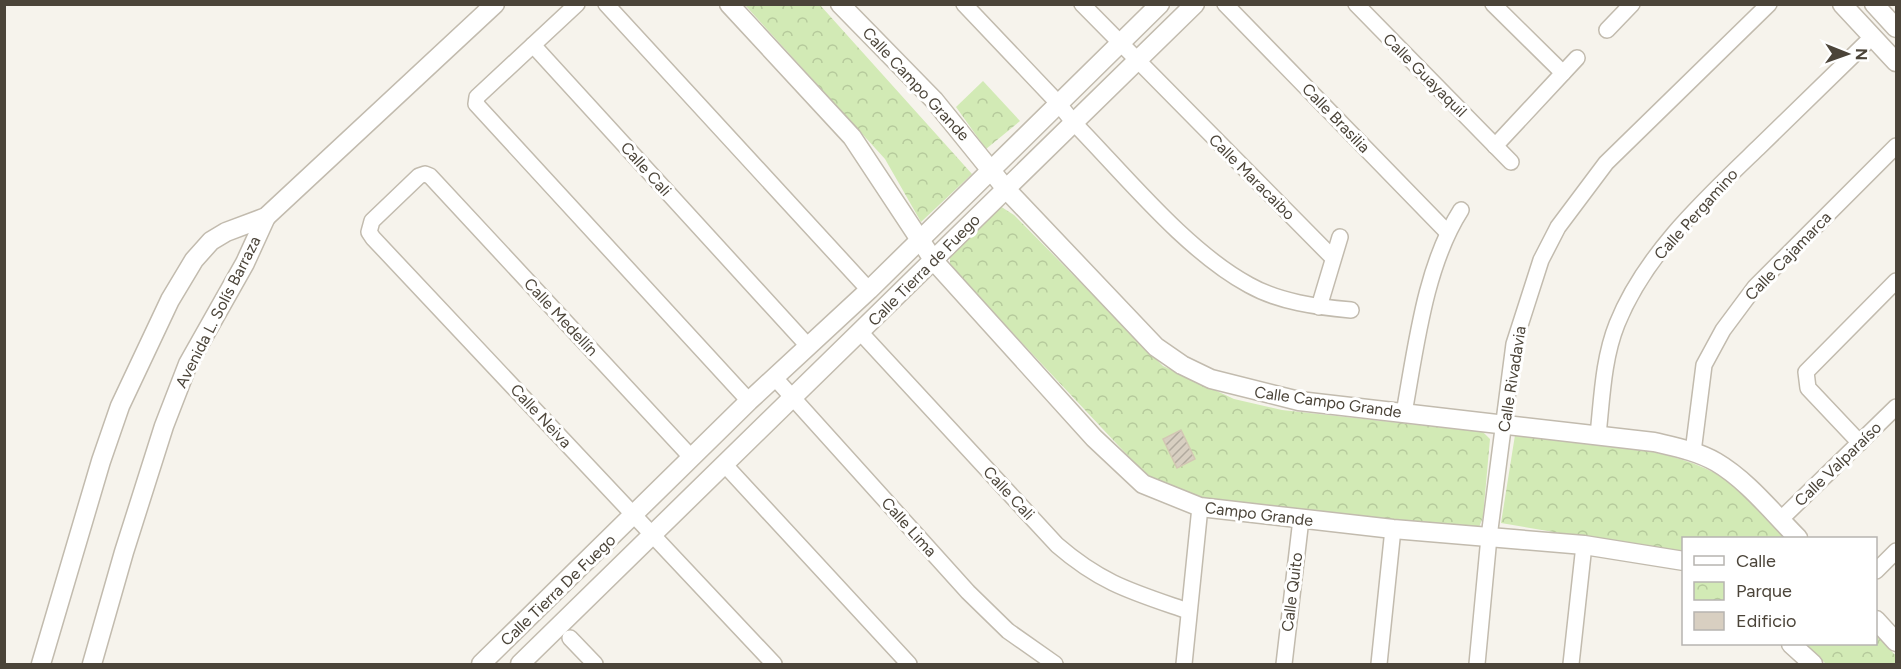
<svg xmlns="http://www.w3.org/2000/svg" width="1901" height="669" font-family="Figtree,sans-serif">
<defs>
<pattern id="park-crowns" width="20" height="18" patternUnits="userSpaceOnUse" patternTransform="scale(1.5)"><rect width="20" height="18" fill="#d2eab5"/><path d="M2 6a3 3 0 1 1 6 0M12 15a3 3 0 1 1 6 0" fill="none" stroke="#b6ca9c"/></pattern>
<pattern id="building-hatch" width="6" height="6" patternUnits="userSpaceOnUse" patternTransform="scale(1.5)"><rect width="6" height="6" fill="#d8cfc1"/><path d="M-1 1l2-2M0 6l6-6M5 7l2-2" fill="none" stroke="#b1aa9e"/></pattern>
</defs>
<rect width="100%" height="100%" fill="#f6f3ec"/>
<g fill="url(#park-crowns)">
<path d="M 745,5 L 820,5 L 972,174 L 921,222 L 885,159 Z"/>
<path d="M 983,81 L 1020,121 L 986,149 L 956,107 Z"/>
<path d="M 1000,206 L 1014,215 L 1163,366 L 1234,399 L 1282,410 L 1483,432 L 1490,439 L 1483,517 L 1478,530 L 1204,500 L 1180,493 L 1146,475 L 950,266 L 950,253 Z"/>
<path d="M 1515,435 C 1585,444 1666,443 1728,480 C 1744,489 1771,523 1785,538 L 1684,538 L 1683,554 L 1501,523 Z"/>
<path d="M 1876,634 L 1896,656 L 1896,664 L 1826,664 L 1805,644 L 1876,644 Z"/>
</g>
<path fill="url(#building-hatch)" stroke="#d3c7b4" stroke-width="1.5" d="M 1181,430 L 1195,459 L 1177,468 L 1163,439 Z"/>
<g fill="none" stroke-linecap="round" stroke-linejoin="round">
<g stroke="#c2bbae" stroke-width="18">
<g id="minor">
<path d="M 577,4 L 477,97 L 476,104 L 749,401"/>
<path d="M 606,4 L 869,290"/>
<path d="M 964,4 L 1058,103 L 1074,123 C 1125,175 1186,251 1249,285 C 1279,302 1317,307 1351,310"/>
<path d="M 1082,4 L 1333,258"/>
<path d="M 1225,4 L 1447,232"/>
<path d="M 1356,4 L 1511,162"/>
<path d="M 1493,4 L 1563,73"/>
<path d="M 1607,30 L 1632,4"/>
<path d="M 533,45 L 808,346"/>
<path d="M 1495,146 L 1577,58"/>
<path d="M 1319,307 L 1340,237"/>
<path d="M 861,333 L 1057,545 C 1102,584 1133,592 1188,611"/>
<path d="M 775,378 L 968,592 L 1008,631 L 1055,664"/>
<path d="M 1404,413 C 1416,347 1425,266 1461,210"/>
<path d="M 1598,435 C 1602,398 1603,359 1617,324 C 1645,254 1705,199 1758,148 C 1796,111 1834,74 1872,37"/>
<path d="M 1860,443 L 1808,388 L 1806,372 L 1896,281"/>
<path d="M 1693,452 L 1704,365 L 1723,330 L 1755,287 L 1896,146"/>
<path d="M 691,457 L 430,176 L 425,174 L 419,176 L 372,221 L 369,232 L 373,238 L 774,664"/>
<path d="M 725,465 L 909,664"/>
<path d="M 1780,520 L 1896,407"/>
<path d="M 1876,571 L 1896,551"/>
<path d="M 570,638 L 595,664"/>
<path d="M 1184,664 L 1200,507"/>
<path d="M 1284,664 L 1301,519"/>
<path d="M 1379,664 L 1393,529"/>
<path d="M 1477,664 L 1489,537 L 1514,344 L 1541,260 L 1558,227 L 1606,163 L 1769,4"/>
<path d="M 1571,664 L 1584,545"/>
</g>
</g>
<g stroke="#c2bbae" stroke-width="21">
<g id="tertiary">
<path d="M 729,4 L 852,137 L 934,261 L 1094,438 L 1143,484 L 1200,507 L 1393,529 L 1584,545 L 1684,561"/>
<path d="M 840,4 L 934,100 L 1006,189 L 1156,347 L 1182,365 L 1211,379 L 1299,401 L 1654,442 C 1675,447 1697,451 1716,462 C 1747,480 1773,513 1798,538"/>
<path d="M 1842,4 L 1896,62"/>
<path d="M 1874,4 L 1896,28"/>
<path d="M 1876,620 L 1896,642"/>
<path d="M 1791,644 L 1813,664"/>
<path d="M 41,664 L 101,461 L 120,406 L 170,300 L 194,260 L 211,241 L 226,232 L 266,217 L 495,4"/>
<path d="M 92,664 L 124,552 L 164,426 L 188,364 L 245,263 L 266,217"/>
<path d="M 481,664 L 749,401 L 869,290 L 1160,4"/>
<path d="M 520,664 L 1195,4"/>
</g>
</g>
<use href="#minor" stroke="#fff" stroke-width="15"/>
<use href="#tertiary" stroke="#fff" stroke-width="18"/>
</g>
<g text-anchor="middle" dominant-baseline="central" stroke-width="6" stroke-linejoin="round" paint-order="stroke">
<g font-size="16" fill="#4b4439" stroke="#fff">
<text transform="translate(1425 75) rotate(45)">Calle Guayaquil</text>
<text transform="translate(916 84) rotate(47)">Calle Campo Grande</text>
<text transform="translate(1336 118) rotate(46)">Calle Brasilia</text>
<text transform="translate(646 169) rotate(48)">Calle Cali</text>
<text transform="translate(1252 177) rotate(45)">Calle Maracaibo</text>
<text transform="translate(1696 214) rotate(-48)">Calle Pergamino</text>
<text transform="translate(1788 256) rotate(-46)">Calle Cajamarca</text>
<text transform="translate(924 270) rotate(-45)">Calle Tierra de Fuego</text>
<text transform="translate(218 312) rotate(-63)">Avenida L. Solís Barraza</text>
<text transform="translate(561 317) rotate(47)">Calle Medellín</text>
<text transform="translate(1512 379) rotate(-81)">Calle Rivadavia</text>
<text transform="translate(1328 402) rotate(8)">Calle Campo Grande</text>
<text transform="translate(541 416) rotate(47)">Calle Neiva</text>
<text transform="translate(1838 464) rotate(-44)">Calle Valparaíso</text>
<text transform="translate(1009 493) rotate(47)">Calle Cali</text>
<text transform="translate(1259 514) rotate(7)">Campo Grande</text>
<text transform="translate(909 527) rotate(48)">Calle Lima</text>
<text transform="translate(558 590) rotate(-44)">Calle Tierra De Fuego</text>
<text transform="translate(1292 592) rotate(-83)">Calle Quito</text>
</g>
</g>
<rect width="1901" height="669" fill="none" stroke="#4b4439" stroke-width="12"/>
<rect x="1682" y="537" width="195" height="108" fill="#ffffff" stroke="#b7b4b0" stroke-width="1.5"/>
<rect x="1694" y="556" width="30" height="9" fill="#ffffff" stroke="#b7b4b0" stroke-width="1.5"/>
<text x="1736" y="567" font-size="18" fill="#4b4439">Calle</text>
<rect x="1694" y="582" width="30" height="18" fill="url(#park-crowns)" stroke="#b7b4b0" stroke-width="1.5"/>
<text x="1736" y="597" font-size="18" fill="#4b4439">Parque</text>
<rect x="1694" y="612" width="30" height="18" fill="#d8cfc1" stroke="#b7b4b0" stroke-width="1.5"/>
<text x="1736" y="627" font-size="18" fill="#4b4439">Edificio</text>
<g transform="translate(1847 54) rotate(91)" stroke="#ffffff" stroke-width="4.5" paint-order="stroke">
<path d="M0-4.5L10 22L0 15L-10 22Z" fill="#4b4439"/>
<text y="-9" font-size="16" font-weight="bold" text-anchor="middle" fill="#4b4439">N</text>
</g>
</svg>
